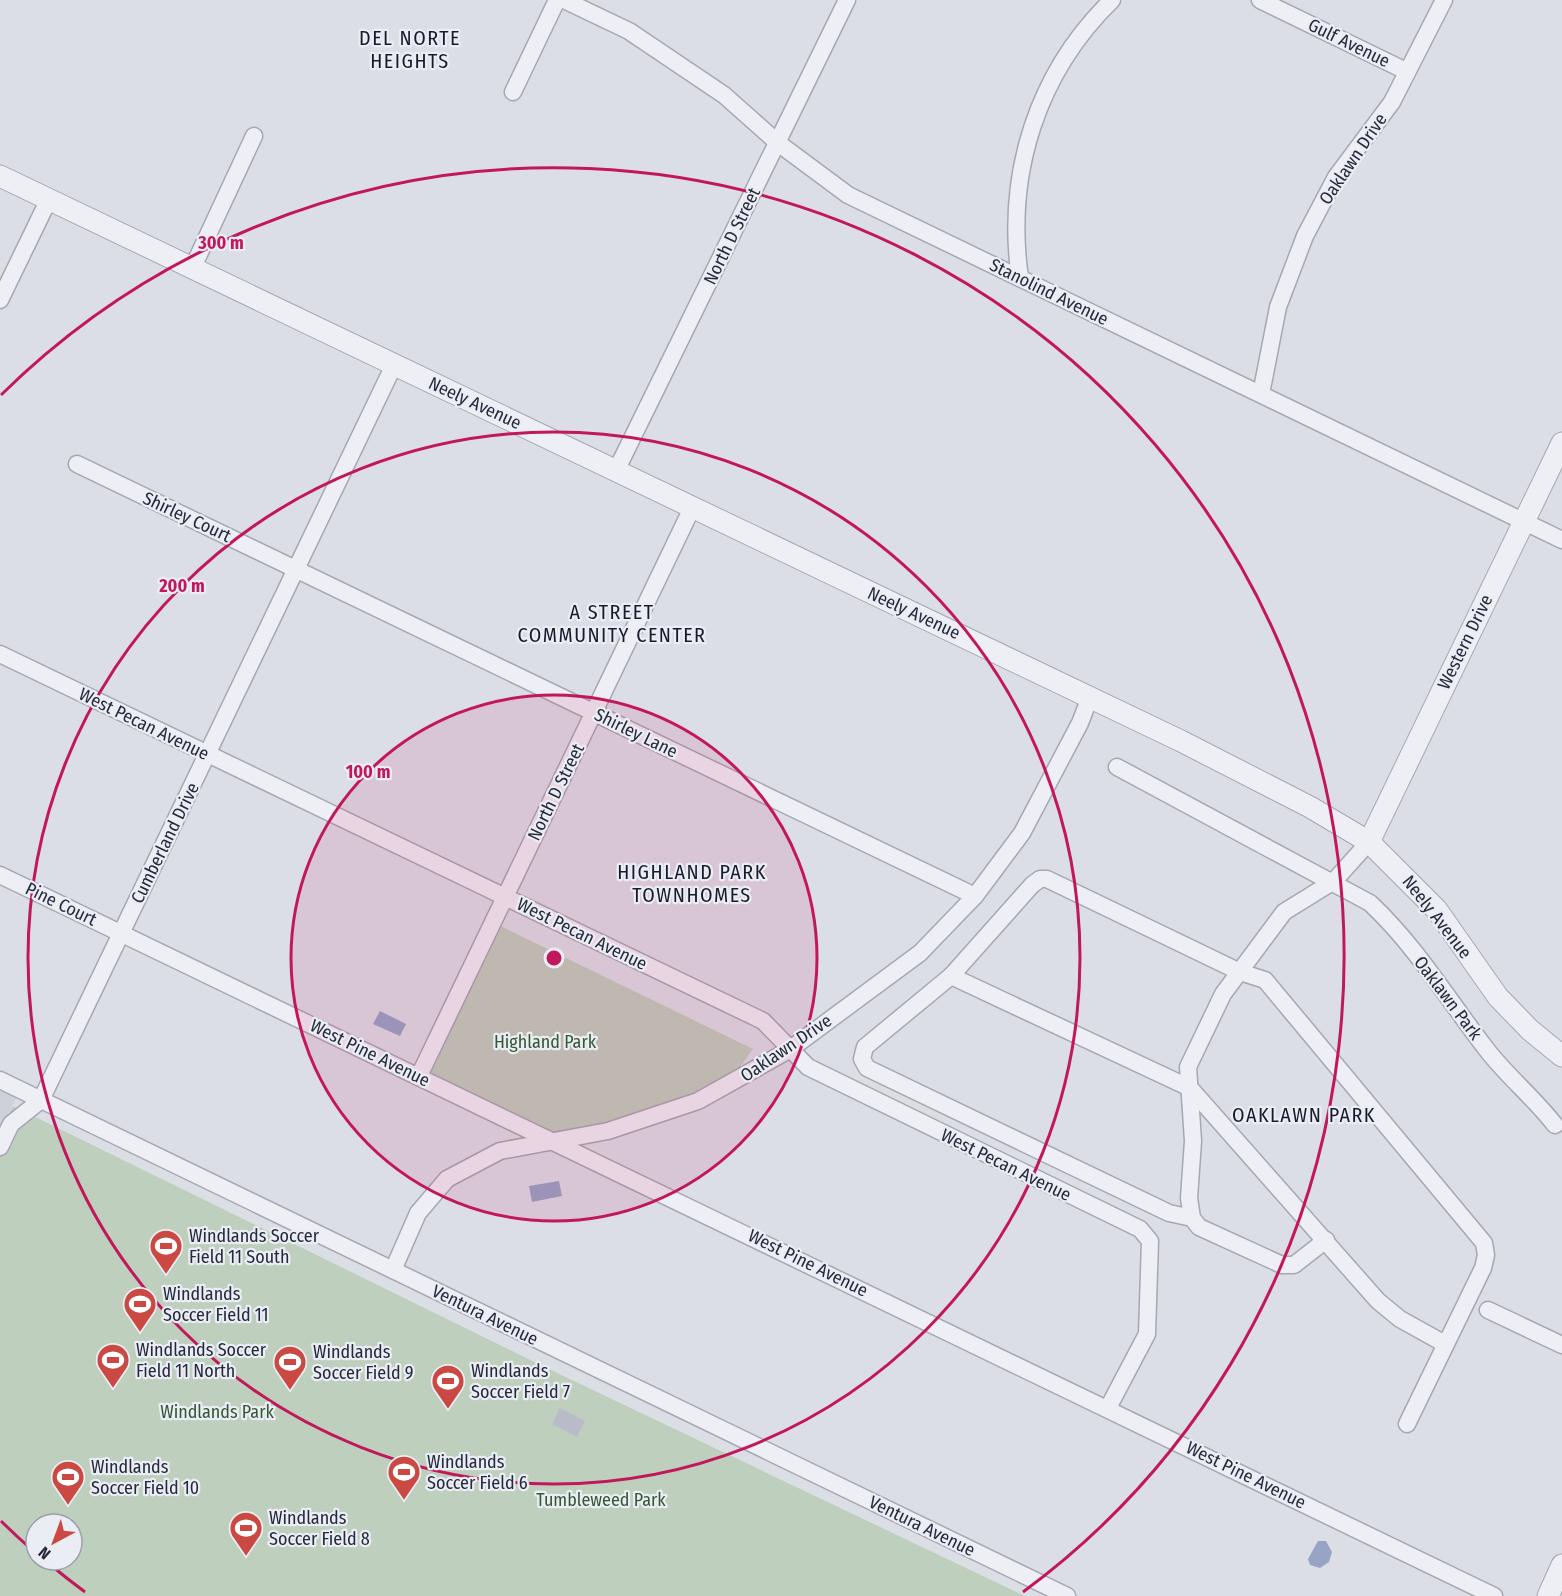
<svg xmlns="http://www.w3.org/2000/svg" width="1562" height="1596" font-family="'Fira Sans Condensed',sans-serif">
	<rect width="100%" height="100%" fill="#dcdee6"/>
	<polygon fill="#ced0da" points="0,1088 17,1096 0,1133"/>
	<g fill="#becfbd" fill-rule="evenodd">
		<polygon points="492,922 753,1049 726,1086 552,1140 419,1075"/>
		<path d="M13,1106L555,1372L1025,1596H0V1133ZM36,1524H72V1560H36Z"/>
	</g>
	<g fill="#97a4c5">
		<polygon points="380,1011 406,1024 400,1036 373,1024"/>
		<polygon points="559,1181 562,1196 532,1202 529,1186"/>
		<polygon points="1318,1541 1326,1541 1332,1552 1329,1562 1320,1568 1310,1565 1308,1559"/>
	</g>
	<polygon fill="#b9bcc8" points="560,1408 585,1421 577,1437 552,1424"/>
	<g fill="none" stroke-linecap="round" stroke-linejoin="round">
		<g stroke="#a5a8b3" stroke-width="19">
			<g id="minor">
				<polyline points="564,0 629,31 724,95 778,143 848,195 1562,540"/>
				<polyline points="1260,0 1406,71"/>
				<polyline points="513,92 557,0"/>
				<polyline points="193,267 254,136"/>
				<path d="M1020,278C1005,174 1037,73 1112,0"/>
				<polyline points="0,300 49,199"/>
				<polyline points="1261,394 1278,307 1305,236 1336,177 1392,102 1444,0"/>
				<polyline points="77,464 975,896"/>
				<polyline points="616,471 847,0"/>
				<polyline points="0,654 763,1021 808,1067 1140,1229 1150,1241 1147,1334 1108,1408"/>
				<path d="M1117,767L1370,903C1416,946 1449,1001 1487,1050C1508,1077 1534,1098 1555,1125"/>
				<polyline points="0,875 1494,1596"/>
				<polyline points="951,976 1190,1088 1378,1301 1400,1319 1445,1344"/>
				<polyline points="419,1076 692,508"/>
				<polyline points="0,1080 1067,1596"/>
				<polyline points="0,1147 11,1124 41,1100 394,365"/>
				<polyline points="1192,1218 1169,1213 867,1068 862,1059 865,1047 951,976 1032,885 1040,879 1047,879 1240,972 1265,980 1484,1243 1486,1255 1483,1268 1407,1424"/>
				<polyline points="1326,1240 1294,1265 1282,1265 1199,1227 1192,1218 1189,1198 1193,1141 1188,1067 1223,994 1284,912 1334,881 1369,842"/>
				<polyline points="393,1270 418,1213 447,1179 500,1151 608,1131 698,1101 789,1050 920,953 975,896 1022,833 1080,723 1090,697"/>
				<polyline points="1488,1310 1562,1345"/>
			</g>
		</g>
		<g stroke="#a5a8b3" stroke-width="23">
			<g id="tertiary">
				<polyline points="0,176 1181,741 1310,807 1369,842 1437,910 1498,997 1530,1030 1562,1056"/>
				<polyline points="1369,842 1562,443"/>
				<polyline points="1548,1596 1562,1565"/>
			</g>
		</g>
		<use href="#minor" stroke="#eeeff4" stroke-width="16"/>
		<use href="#tertiary" stroke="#eeeff4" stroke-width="21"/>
	</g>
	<circle cx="554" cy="958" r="263" fill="#c2185b" fill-opacity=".12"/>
	<g fill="none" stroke="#c2185b" stroke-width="3">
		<circle cx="554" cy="958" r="263"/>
		<circle cx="554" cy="958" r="526"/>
		<path d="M85 1592A789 789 0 0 1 47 1562M31 1549A789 789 0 0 1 1 1521M1 395A789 789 0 1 1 1023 1592"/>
	</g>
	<defs>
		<g id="stadium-pin" transform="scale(1.725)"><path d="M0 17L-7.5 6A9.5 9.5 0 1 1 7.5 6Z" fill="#ca4942" stroke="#ebedf4"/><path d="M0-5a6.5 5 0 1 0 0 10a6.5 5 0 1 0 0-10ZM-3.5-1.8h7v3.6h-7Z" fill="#fff"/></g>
	</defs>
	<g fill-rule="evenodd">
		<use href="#stadium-pin" x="166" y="1246"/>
		<use href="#stadium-pin" x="140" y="1304"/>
		<use href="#stadium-pin" x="113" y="1360"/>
		<use href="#stadium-pin" x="290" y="1362"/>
		<use href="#stadium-pin" x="448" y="1381"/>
		<use href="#stadium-pin" x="404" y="1472"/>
		<use href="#stadium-pin" x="68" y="1477"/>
		<use href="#stadium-pin" x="246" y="1528"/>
	</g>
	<g text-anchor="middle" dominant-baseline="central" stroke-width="4.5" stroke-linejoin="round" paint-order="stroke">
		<g font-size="18" fill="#26293b" stroke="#ebedf4">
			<text transform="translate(1349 43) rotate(26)">Gulf Avenue</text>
			<text transform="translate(1353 159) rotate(-56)">Oaklawn Drive</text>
			<text transform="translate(732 236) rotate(-64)">North D Street</text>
			<text transform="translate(1049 292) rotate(26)">Stanolind Avenue</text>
			<text transform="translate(475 403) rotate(25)">Neely Avenue</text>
			<text transform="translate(187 517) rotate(25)">Shirley Court</text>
			<text transform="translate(914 613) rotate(25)">Neely Avenue</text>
			<text transform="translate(1465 642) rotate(-64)">Western Drive</text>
			<text transform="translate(144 724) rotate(26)">West Pecan Avenue</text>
			<text transform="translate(636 733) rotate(26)">Shirley Lane</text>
			<text transform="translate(556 792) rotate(-64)">North D Street</text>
			<text transform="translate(165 843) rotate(-64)">Cumberland Drive</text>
			<text transform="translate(61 904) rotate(26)">Pine Court</text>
			<text transform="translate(1437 917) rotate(52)">Neely Avenue</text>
			<text transform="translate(582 934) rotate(26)">West Pecan Avenue</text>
			<text transform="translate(1448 998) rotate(53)">Oaklawn Park</text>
			<text transform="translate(786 1048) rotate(-34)">Oaklawn Drive</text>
			<text transform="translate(370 1053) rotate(26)">West Pine Avenue</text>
			<text transform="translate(1006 1165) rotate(26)">West Pecan Avenue</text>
			<text transform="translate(808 1263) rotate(26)">West Pine Avenue</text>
			<text transform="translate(485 1315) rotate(26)">Ventura Avenue</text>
			<text transform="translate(1246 1475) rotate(26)">West Pine Avenue</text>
			<text transform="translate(922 1526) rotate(26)">Ventura Avenue</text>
		</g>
		<g font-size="18" fill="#345734" stroke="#ebedf4">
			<text x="545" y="1042">Highland Park</text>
			<text x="217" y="1412">Windlands Park</text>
			<text x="601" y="1500">Tumbleweed Park</text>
		</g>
		<g font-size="18" fill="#26293b" stroke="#ebedf4" text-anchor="start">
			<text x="189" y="1236">Windlands Soccer<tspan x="189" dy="21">Field 11 South</tspan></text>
			<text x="163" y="1294">Windlands<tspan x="163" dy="21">Soccer Field 11</tspan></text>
			<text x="136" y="1350">Windlands Soccer<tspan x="136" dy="21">Field 11 North</tspan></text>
			<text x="313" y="1352">Windlands<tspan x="313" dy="21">Soccer Field 9</tspan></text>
			<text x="471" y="1371">Windlands<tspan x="471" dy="21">Soccer Field 7</tspan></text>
			<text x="427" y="1462">Windlands<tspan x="427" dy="21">Soccer Field 6</tspan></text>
			<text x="91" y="1467">Windlands<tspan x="91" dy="21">Soccer Field 10</tspan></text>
			<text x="269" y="1518">Windlands<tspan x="269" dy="21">Soccer Field 8</tspan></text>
		</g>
		<g font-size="20" letter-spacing="1.5" fill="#181b2c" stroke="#ebedf4">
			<text x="410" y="38">DEL NORTE<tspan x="410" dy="23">HEIGHTS</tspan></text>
			<text x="612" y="612">A STREET<tspan x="612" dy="23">COMMUNITY CENTER</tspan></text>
			<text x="692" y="872">HIGHLAND PARK<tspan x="692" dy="23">TOWNHOMES</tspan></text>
			<text x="1304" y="1115">OAKLAWN PARK</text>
		</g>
	</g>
	<circle cx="554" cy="958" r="9" fill="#c2185b" stroke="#ebedf4" stroke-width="3"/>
	<g font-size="18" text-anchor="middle" font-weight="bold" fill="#c2185b" stroke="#ebedf4" stroke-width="4.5" stroke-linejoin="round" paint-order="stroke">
		<text x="221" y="249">300 m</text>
		<text x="182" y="592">200 m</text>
		<text x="368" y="778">100 m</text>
	</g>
	<g transform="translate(54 1542) rotate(221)"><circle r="28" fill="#ebedf4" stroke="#9c9faa" stroke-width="1.5"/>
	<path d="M0-4.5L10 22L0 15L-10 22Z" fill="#ca4942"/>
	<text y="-9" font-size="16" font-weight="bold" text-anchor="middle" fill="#26293b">N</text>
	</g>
</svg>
